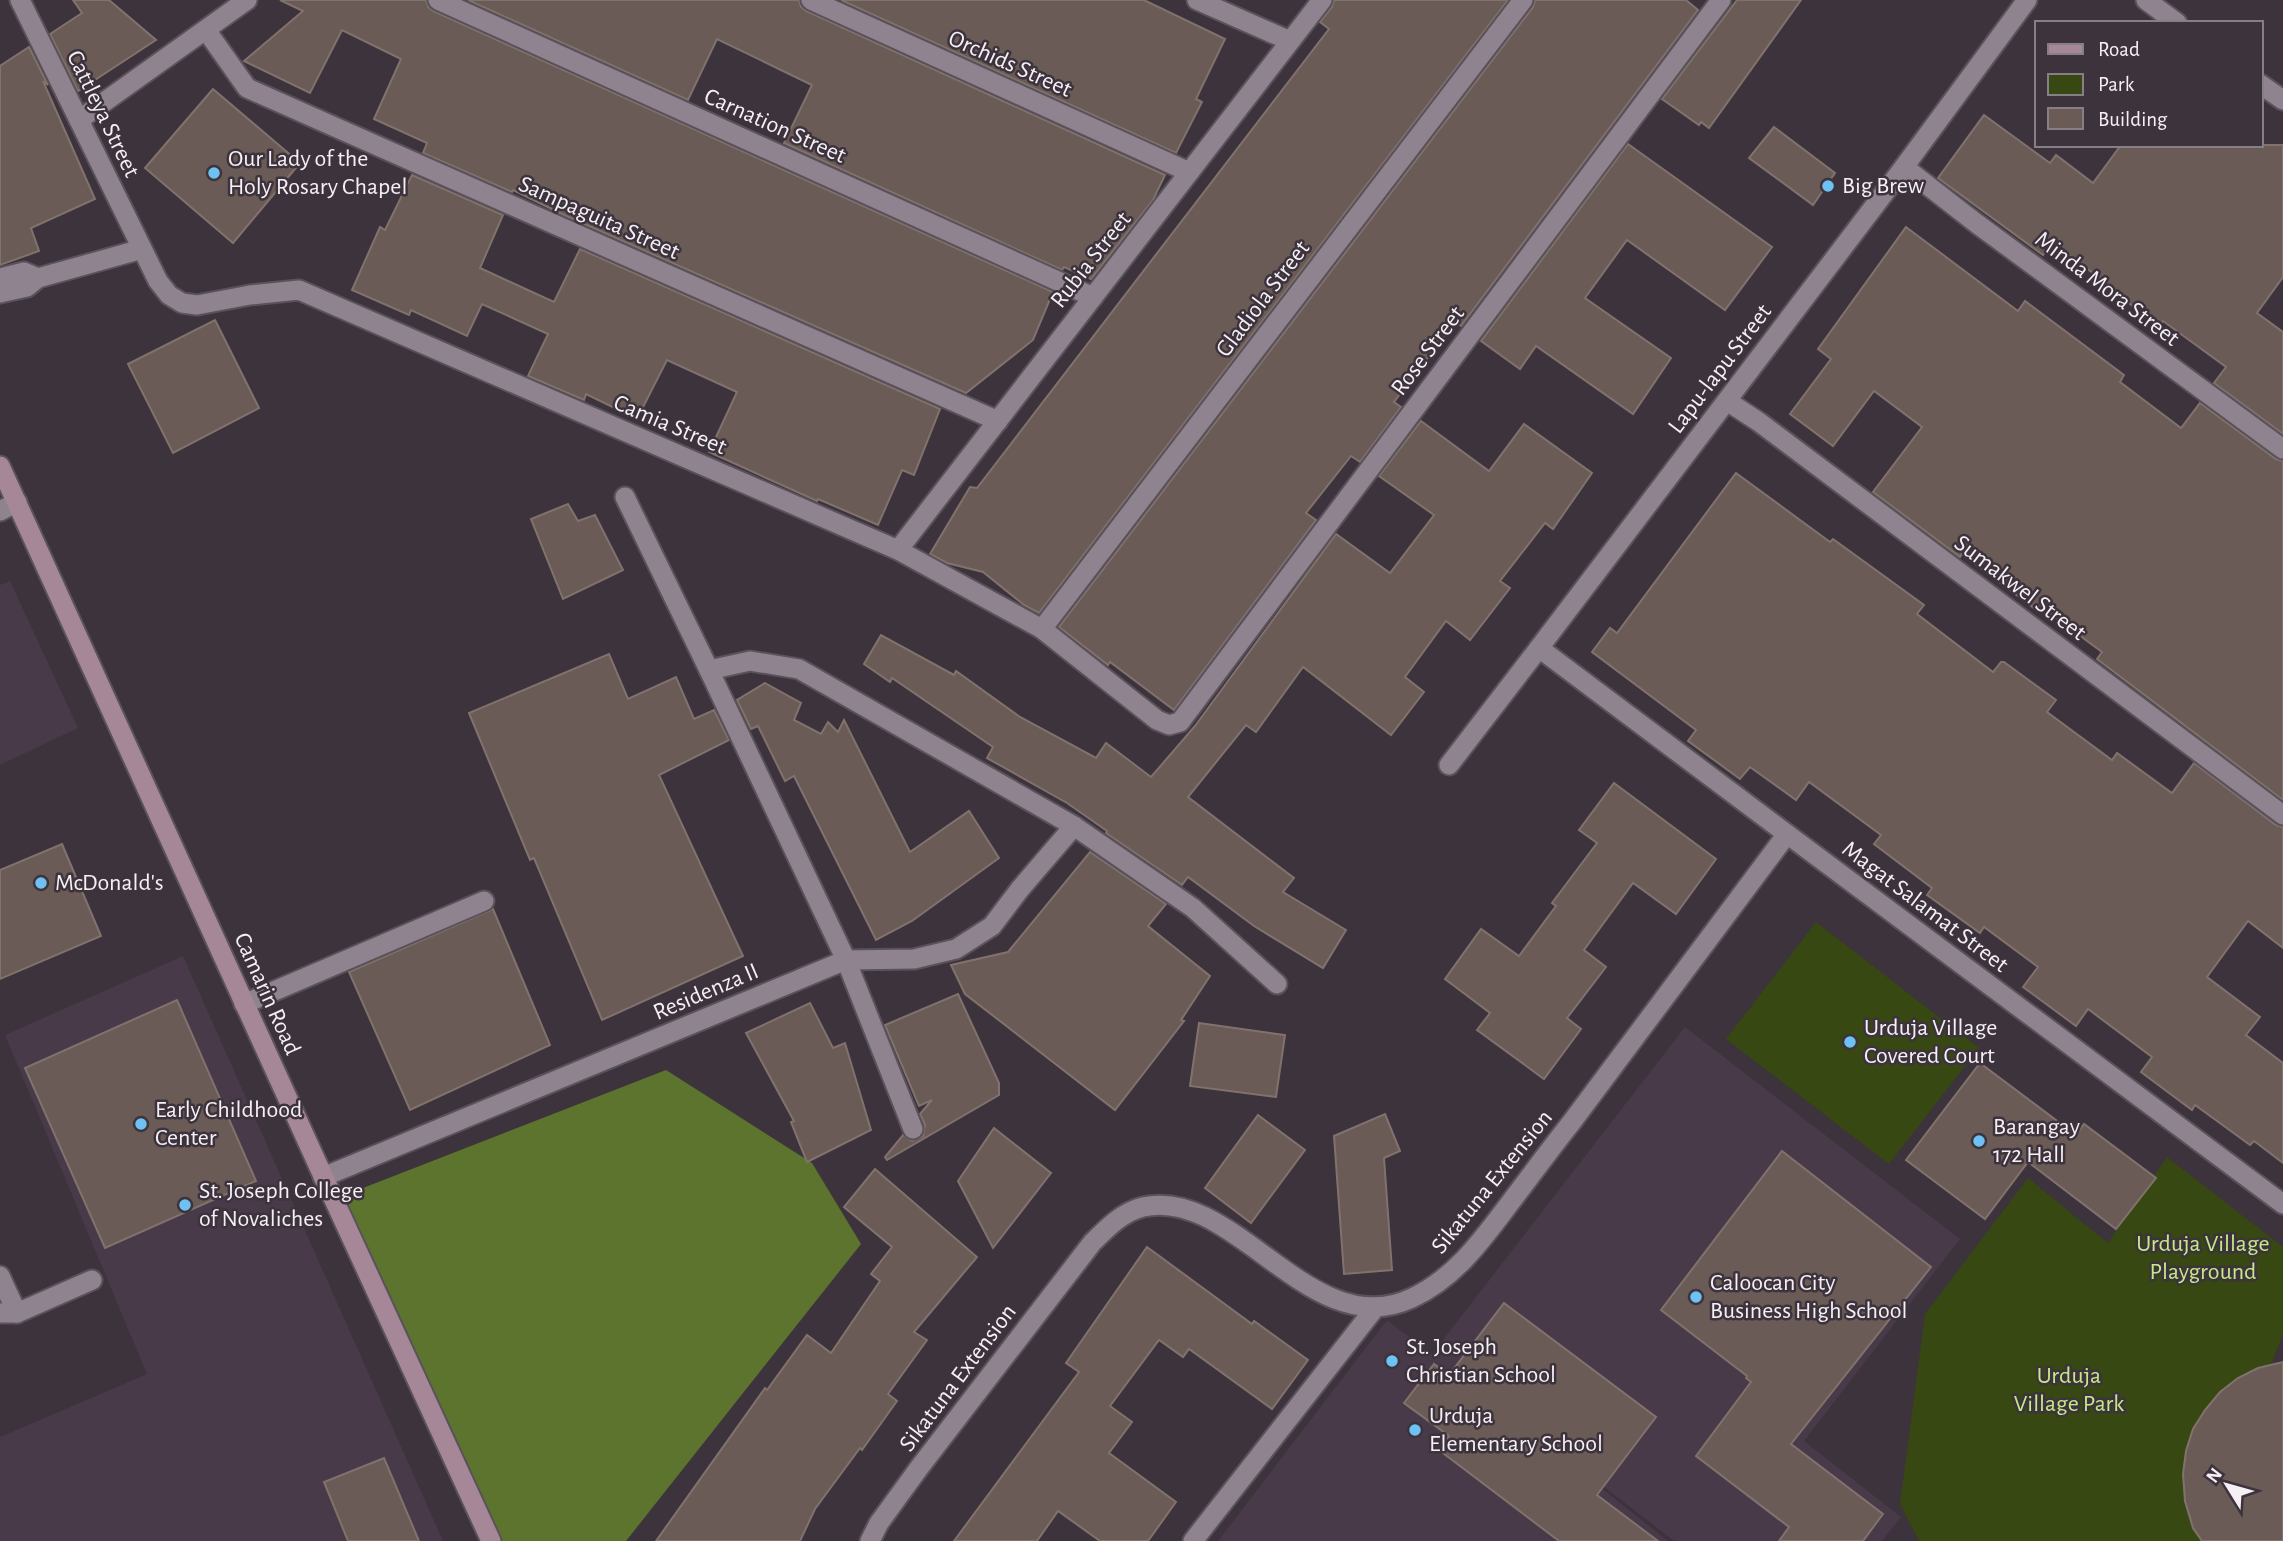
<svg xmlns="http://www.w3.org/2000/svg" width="2283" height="1541" font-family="'Alegreya Sans',sans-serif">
	<rect width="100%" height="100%" fill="#3c333c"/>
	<g fill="#483a48">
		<polygon points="10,581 78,728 0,765 0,585"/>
		<polygon points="183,956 443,1541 0,1541 0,1437 147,1374 5,1035"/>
		<polygon points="1685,1027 1960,1239 1804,1441 1901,1517 1882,1541 1674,1541 1466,1380 1668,1541 1218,1541 1387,1320 1432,1354"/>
	</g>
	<g fill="#374813">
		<polygon points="1816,922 1979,1048 1889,1164 1726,1039"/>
		<polygon points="2167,1157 2283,1247 2283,1334 2202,1541 1919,1541 1900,1504 1925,1314 2028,1178 2108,1243"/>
	</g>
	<polygon fill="#5d742f" points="666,1070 812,1163 861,1244 626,1541 500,1541 343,1199 363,1188"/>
	<g fill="#6a5b56" stroke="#81726d" stroke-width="2">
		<polygon points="73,0 109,0 156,40 78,91 50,34 82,13"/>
		<polygon points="280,0 426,0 428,7 433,11 1053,292 1033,340 966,393 564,215 513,190 512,192 423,153 427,143 374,119 401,59 342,30 310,93 244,61 303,11"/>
		<polygon points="468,0 799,0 801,7 806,11 1165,175 1153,200 1091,279 1064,267 1062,270 784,143 812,85 717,39 688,100"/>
		<polygon points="841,0 1144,0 1225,39 1196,99 1202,102 1176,153"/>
		<polygon points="1334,0 1508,0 1039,613 1024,605 983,572 947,563 930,554 970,487 977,488 1329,29 1320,22 1332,7"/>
		<polygon points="1535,0 1686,0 1698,10 1461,326 1455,322 1394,402 1401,407 1360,462 1351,456 1306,513 1316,520 1174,710 1110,662 1108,665 1059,627 1533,7"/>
		<polygon points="1737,0 1801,0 1709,128 1701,122 1699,125 1662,99"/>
		<polygon points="29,47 48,85 43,81 95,199 31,228 39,251 0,265 0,66"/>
		<polygon points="213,89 300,163 233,243 145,168"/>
		<polygon points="1984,115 2050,163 2056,155 2093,183 2121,145 2283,145 2283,277 2257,313 2283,332 2283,434 2214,383 2226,367 2163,321 2159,326 2109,288 2111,286 2051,243 2043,255 1938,178"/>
		<polygon points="1774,127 1835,173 1813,205 1749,158"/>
		<polygon points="1628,144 1772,247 1725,310 1627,240 1585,298 1671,358 1633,414 1536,346 1520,369 1481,341"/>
		<polygon points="412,175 503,215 480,268 554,302 580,249 940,409 914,475 902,470 878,525 818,499 817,501 709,452 737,392 667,360 637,419 586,394 584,400 528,376 548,334 482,304 467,336 411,310 409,315 352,290 380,227 385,230"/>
		<polygon points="1906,227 2018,311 2025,301 2124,375 2120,382 2181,428 2200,403 2276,459 2283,461 2283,800 2097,659 2102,652 2038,605 2035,609 1962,554 1960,557 1873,492 1922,427 1874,391 1833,446 1790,414 1831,359 1818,349"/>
		<polygon points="215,320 259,408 173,453 128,364"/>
		<polygon points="1421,421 1489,471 1524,424 1592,473 1553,529 1545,523 1500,581 1510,588 1470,640 1446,621 1405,677 1424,692 1391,735 1303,667 1256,732 1246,725 1188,797 1294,878 1283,892 1346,930 1323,968 1254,926 1188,877 1182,885 1106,833 1107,831 1067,803 987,758 993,747 892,678 890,682 864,664 881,635 954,675 956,671 1020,717 1096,758 1106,743 1151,777 1195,726 1336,534 1390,573 1434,515 1379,476"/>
		<polygon points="1736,473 1830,542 1833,539 1924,605 1917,614 1993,672 2001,662 2004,662 2056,700 2047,712 2112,760 2117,753 2172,793 2194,763 2276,825 2283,827 2283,948 2248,921 2207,977 2260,1017 2246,1035 2283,1063 2283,1163 2254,1141 2250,1145 2195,1105 2192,1110 2141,1072 2152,1057 2088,1009 2076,1026 2023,987 2038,967 1984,927 1980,933 1927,895 1932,888 1874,844 1881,835 1809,782 1796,800 1750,767 1740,779 1688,741 1696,730 1592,652 1610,628 1617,633"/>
		<polygon points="568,504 578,521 595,515 623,570 563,599 531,519"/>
		<polygon points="609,654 628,699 676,677 694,719 714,710 729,740 659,775 743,956 602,1020 534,858 530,860 469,713"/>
		<polygon points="765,683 801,703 794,720 821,734 828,722 838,732 844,720 910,852 969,811 999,858 912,921 876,940 794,776 785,781 758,726 751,729 737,700"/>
		<polygon points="1614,783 1716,859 1676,914 1633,883 1584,950 1606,967 1567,1018 1581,1029 1544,1079 1477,1030 1490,1013 1445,979 1481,929 1519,956 1556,906 1552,903 1597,843 1579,830"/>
		<polygon points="62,844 101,936 0,979 0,870"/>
		<polygon points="1090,852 1166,904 1148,926 1210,976 1181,1020 1184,1021 1115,1110 965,994 951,965 1008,952"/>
		<polygon points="493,909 550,1045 410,1110 349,972"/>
		<polygon points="958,994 999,1083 999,1095 887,1160 885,1157 903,1135 912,1141 923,1136 925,1125 920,1114 932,1100 919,1106 885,1025"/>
		<polygon points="177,1000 256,1181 105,1248 25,1068"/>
		<polygon points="810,1003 833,1048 845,1043 871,1130 807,1162 791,1122 794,1121 746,1033"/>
		<polygon points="1199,1023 1285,1035 1276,1097 1190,1086"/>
		<polygon points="1980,1063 2076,1135 2084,1124 2156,1178 2116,1229 2028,1162 1985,1219 1906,1160"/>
		<polygon points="1385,1114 1400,1151 1384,1158 1392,1270 1344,1274 1334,1136"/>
		<polygon points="1258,1115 1305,1150 1251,1223 1205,1188"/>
		<polygon points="994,1128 1051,1173 993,1248 958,1181"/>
		<polygon points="1782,1151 1931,1267 1791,1444 1883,1514 1863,1541 1779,1541 1789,1527 1696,1456 1751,1382 1746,1378 1747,1376 1661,1310"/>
		<polygon points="875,1169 977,1257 914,1332 927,1340 888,1394 897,1401 862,1450 860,1448 815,1509 800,1541 656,1541 765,1388 767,1390 807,1335 831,1353 880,1281 871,1274 892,1247 844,1207"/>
		<polygon points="1147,1247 1252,1324 1254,1321 1308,1360 1272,1409 1189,1349 1183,1357 1159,1340 1110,1406 1132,1422 1109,1453 1176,1502 1148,1541 1100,1541 1058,1511 1037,1541 954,1541 1079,1372 1066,1363"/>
		<polygon points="1504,1303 1656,1417 1597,1495 1658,1541 1559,1541 1439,1450 1449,1436 1404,1403 1434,1364 1449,1375"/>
		<polygon points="2283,1362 2283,1541 2202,1541 2193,1528 2185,1501 2183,1474 2186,1451 2193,1429 2205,1410 2220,1392 2238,1378 2258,1368"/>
		<polygon points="384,1458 419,1541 348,1541 324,1482"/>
	</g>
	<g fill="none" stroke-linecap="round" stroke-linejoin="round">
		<g stroke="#5a525a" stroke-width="23">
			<g id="minor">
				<polyline points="20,0 158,281 169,295 182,303 197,305 250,295 299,290 898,550 1042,629 1157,720 1169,725 1180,722 1721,0"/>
				<polyline points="438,0 1093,297"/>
				<polyline points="811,0 1189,172"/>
				<polyline points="1197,0 1290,41"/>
				<polyline points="2146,0 2177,23"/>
				<polyline points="206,30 247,88 998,421"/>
				<polyline points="2260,84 2283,100"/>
				<polyline points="79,120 247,0"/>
				<polyline points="1904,167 1976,223 2283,449"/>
				<polyline points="0,278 24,272 38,278"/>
				<polyline points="0,293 27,287 38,278 142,249"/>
				<polyline points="1727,401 1759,422 2283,815"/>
				<polyline points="625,497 709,670 846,960 913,1129"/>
				<polyline points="0,511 17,502"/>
				<polyline points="898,550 1322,0"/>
				<polyline points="1042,629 1523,0"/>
				<polyline points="709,670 750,661 799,669 1074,826 1193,908 1277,984"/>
				<polyline points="1449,765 1539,648"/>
				<polyline points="1787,834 2283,1204"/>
				<polyline points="244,1004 484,901"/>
				<polyline points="323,1177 846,960 914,959 956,949 992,926 1020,889 1074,826"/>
				<polyline points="0,1276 17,1313"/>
				<polyline points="0,1313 17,1313 92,1280"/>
				<polyline points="1193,1541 1375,1308"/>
			</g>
		</g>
		<g stroke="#5a525a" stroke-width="23">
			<path id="tertiary" d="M870,1541L879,1523L919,1468L1092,1243C1106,1229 1122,1212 1143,1207C1235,1186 1311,1346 1412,1298C1457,1277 1484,1237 1513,1199C1532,1174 1551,1148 1571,1123C1643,1027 1715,930 1787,834L1539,648L1904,167L2027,0"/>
		</g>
		<g stroke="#5a525a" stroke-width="23">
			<polyline id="secondary" points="0,466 318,1165 491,1541"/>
		</g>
		<use href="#minor" stroke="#8e838f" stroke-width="19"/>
		<use href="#tertiary" stroke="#8e838f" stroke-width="19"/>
		<use href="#secondary" stroke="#a58797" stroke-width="19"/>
	</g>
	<g fill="#6ec2f3" stroke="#3c333c" stroke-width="2.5">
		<circle cx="214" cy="173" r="7"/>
		<circle cx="1828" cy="186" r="7"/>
		<circle cx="41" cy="883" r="7"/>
		<circle cx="1850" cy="1042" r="7"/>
		<circle cx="141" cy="1124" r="7"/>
		<circle cx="1979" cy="1141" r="7"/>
		<circle cx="185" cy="1205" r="7"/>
		<circle cx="1696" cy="1297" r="7"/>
		<circle cx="1392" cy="1361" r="7"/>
		<circle cx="1415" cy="1430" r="7"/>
	</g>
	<g text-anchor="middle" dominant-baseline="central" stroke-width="5" stroke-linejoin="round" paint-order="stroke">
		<g font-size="24" fill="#f6f0f6" stroke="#3c333c">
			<text transform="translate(1010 64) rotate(24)">Orchids Street</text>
			<text transform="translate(103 114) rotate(64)">Cattleya Street</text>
			<text transform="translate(775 126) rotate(24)">Carnation Street</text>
			<text transform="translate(599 218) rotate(24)">Sampaguita Street</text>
			<text transform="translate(1091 260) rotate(-52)">Rubia Street</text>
			<text transform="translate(2107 289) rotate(37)">Minda Mora Street</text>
			<text transform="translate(1263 299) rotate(-53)">Gladiola Street</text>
			<text transform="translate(1428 351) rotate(-53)">Rose Street</text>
			<text transform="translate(1720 369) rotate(-53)">Lapu-lapu Street</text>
			<text transform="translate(670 425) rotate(23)">Camia Street</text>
			<text transform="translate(2020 588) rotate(37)">Sumakwel Street</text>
			<text transform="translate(1925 907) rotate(37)">Magat Salamat Street</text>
			<text transform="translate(706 992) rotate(-23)">Residenza II</text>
			<text transform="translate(267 994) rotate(66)">Camarin Road</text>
			<text transform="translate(1492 1182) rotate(-51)">Sikatuna Extension</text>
			<text transform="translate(958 1378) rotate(-53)">Sikatuna Extension</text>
		</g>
		<g font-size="24" fill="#f6f0f6" stroke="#3c333c" text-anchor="start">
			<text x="228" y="159">Our Lady of the<tspan x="228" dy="28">Holy Rosary Chapel</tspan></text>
			<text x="1842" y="186">Big Brew</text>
			<text x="55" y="883">McDonald's</text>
			<text x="1864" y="1028">Urduja Village<tspan x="1864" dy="28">Covered Court</tspan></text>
			<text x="155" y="1110">Early Childhood<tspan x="155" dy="28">Center</tspan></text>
			<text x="1993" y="1127">Barangay<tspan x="1993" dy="28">172 Hall</tspan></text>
			<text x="199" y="1191">St. Joseph College<tspan x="199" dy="28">of Novaliches</tspan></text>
			<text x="1710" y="1283">Caloocan City<tspan x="1710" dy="28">Business High School</tspan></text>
			<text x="1406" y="1347">St. Joseph<tspan x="1406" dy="28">Christian School</tspan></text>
			<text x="1429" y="1416">Urduja<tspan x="1429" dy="28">Elementary School</tspan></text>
		</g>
		<g font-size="24" fill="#c6e988" stroke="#3c333c">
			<text x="2203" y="1244">Urduja Village<tspan x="2203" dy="28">Playground</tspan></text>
			<text x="2069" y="1376">Urduja<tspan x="2069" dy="28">Village Park</tspan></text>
		</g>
	</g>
	<rect x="2035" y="21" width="228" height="126" fill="#3c333c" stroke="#867f86" stroke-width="2"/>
	<rect x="2048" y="44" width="35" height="10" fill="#a58797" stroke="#867f86" stroke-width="2"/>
	<text x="2098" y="56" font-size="21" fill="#f6f0f6">Road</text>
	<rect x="2048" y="74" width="35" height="21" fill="#374813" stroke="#867f86" stroke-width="2"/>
	<text x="2098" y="91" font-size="21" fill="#f6f0f6">Park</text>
	<rect x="2048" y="108" width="35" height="21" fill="#6a5b56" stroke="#867f86" stroke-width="2"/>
	<text x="2098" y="126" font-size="21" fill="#f6f0f6">Building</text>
	<g transform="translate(2227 1485) rotate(307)" stroke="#3c333c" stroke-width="5" paint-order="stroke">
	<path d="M0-5L12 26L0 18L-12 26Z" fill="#f6f0f6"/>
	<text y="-10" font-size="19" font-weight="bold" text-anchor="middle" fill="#f6f0f6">N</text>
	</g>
</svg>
